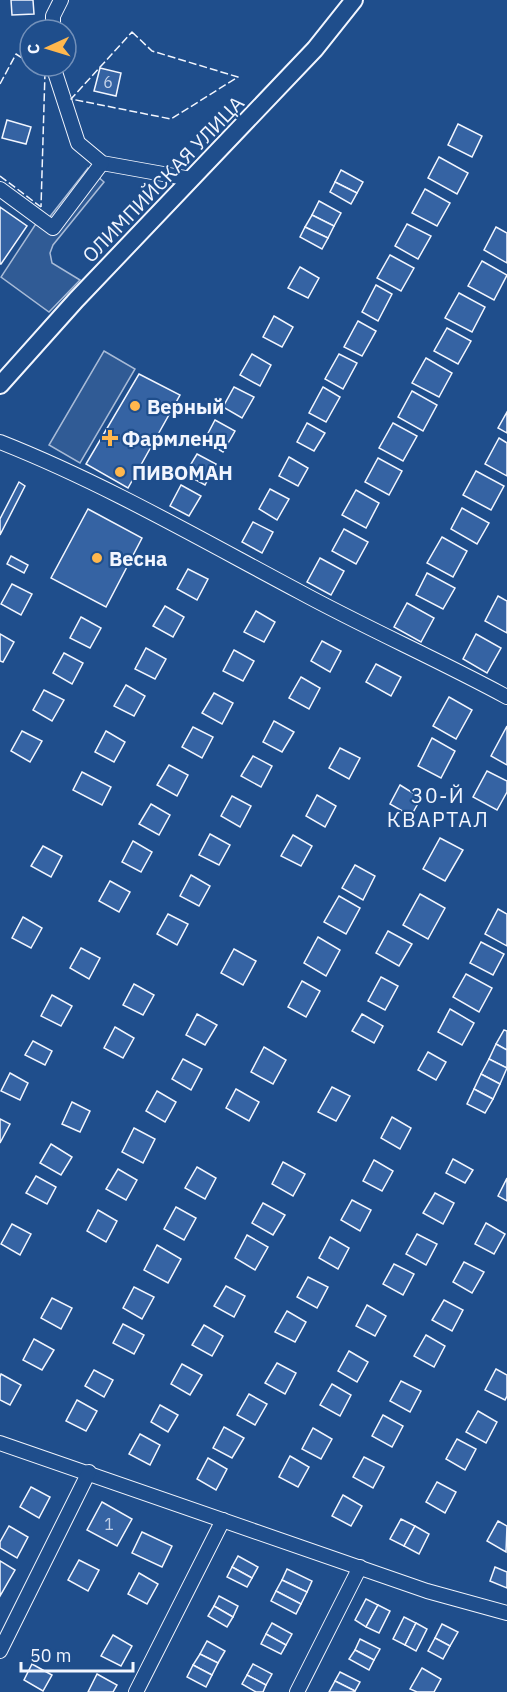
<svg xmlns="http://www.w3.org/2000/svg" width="507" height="1692" font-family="'IBM Plex Sans',sans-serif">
	<rect width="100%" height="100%" fill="#1f4e8c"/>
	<g fill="#305b95" stroke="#a8bbd7" stroke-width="1.5">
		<polygon points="88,168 104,182 53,245 50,253 52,263 80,280 49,312 1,277 43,213 48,219"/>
		<polygon points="104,351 135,369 80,463 49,445"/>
	</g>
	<g fill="#3563a3" stroke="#f2f6ff" stroke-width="1.5">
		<polygon points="11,0 33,0 34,14 12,15"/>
		<polygon points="100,68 121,73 116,96 94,91"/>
		<polygon points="7,120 31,127 26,144 2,138"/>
		<polygon points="458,124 482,136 472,157 448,145"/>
		<polygon points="439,157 468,173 457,194 428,178"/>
		<polygon points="341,170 363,182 357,193 335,182"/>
		<polygon points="335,182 357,193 351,204 330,192"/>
		<polygon points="425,189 450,203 437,226 412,213"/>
		<polygon points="319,201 341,213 334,226 312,215"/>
		<polygon points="0,207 27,226 1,264 0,264"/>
		<polygon points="312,215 334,226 328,238 305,227"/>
		<polygon points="407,224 431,236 418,259 395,246"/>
		<polygon points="305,227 328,238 322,249 300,237"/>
		<polygon points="496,227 507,233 507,263 484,250"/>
		<polygon points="390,255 414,268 401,291 377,278"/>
		<polygon points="482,261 507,275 494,300 468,286"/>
		<polygon points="300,267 319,278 308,298 288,288"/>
		<polygon points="376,285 392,294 378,321 362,312"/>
		<polygon points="459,293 485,307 472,332 445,318"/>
		<polygon points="274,316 293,327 282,347 263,337"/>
		<polygon points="358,321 376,331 362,356 344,347"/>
		<polygon points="447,328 471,341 458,364 434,351"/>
		<polygon points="252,354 271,365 260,386 240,375"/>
		<polygon points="339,354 357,363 343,389 325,379"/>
		<polygon points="426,358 452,373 439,397 412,383"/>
		<polygon points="139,374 180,395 128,488 86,464"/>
		<polygon points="234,387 254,397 242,418 223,407"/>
		<polygon points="323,387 340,397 326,422 309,413"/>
		<polygon points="412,391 437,405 423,431 398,417"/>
		<polygon points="507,412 507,433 498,428"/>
		<polygon points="215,420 235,431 223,452 204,441"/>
		<polygon points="307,423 325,433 314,451 297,442"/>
		<polygon points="393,423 417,436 403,461 379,448"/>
		<polygon points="499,438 507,443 507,476 485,464"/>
		<polygon points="197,454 216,464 205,485 185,474"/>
		<polygon points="289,457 308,468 298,486 279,476"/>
		<polygon points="378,458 402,471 389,495 365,482"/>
		<polygon points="476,471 504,486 491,510 463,495"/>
		<polygon points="19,482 25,486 0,535 0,519"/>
		<polygon points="181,485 201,496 189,516 170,506"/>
		<polygon points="270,489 289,499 277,520 259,509"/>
		<polygon points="356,490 379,503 366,528 342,515"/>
		<polygon points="462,508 489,523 477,544 451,529"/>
		<polygon points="88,509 142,538 106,607 51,578"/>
		<polygon points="253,522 273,532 262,553 242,542"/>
		<polygon points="344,529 368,542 356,564 332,551"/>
		<polygon points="442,537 467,551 453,577 427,563"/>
		<polygon points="11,556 28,565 24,573 7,564"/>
		<polygon points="320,558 344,571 331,595 307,582"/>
		<polygon points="188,569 208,579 197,600 177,589"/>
		<polygon points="427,573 455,588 443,609 416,595"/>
		<polygon points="12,584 32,594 21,615 1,604"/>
		<polygon points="498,596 507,601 507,633 485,621"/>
		<polygon points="407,603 434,618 421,642 394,627"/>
		<polygon points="165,606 184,617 173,637 153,626"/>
		<polygon points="256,611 275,622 264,642 244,632"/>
		<polygon points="81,617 101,628 90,648 70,638"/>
		<polygon points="0,634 14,642 3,662 0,661"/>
		<polygon points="476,634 501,648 487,673 463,659"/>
		<polygon points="322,641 341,651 330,672 311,661"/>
		<polygon points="146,648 166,659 155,679 135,669"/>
		<polygon points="234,650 254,661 243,681 223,671"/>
		<polygon points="64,653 83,663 72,684 53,673"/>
		<polygon points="376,664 401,677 391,696 366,682"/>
		<polygon points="301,677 320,688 309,709 289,698"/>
		<polygon points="126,685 145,696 134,716 114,706"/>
		<polygon points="44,690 64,700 52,721 33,710"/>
		<polygon points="214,693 233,703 222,724 202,713"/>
		<polygon points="449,697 472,710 456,739 433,726"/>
		<polygon points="274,721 294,732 282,752 263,742"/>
		<polygon points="507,726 507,765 491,756"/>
		<polygon points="193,727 213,737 202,758 182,747"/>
		<polygon points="22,731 42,741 30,762 11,751"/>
		<polygon points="106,731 125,742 114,762 95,752"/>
		<polygon points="432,738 455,751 441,778 418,766"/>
		<polygon points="340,748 360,758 349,779 329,768"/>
		<polygon points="253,756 272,766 261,787 241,776"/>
		<polygon points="169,765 188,775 177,796 157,785"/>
		<polygon points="487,771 507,781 507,792 497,810 473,797"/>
		<polygon points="82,772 111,787 102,805 73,790"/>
		<polygon points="400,785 421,798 411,816 390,804"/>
		<polygon points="317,795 336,806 325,827 306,816"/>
		<polygon points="232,796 251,806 240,827 221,816"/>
		<polygon points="151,804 170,815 159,835 139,824"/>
		<polygon points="210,834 230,845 219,865 199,855"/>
		<polygon points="293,835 312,846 301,866 281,856"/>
		<polygon points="440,838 463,850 445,881 423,869"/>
		<polygon points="133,841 152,852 141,872 122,862"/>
		<polygon points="43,846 62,856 51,877 31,866"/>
		<polygon points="355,865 375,876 363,900 342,888"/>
		<polygon points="191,875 210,886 199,906 180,896"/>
		<polygon points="110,881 130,892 119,912 99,901"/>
		<polygon points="420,894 445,908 428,939 403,925"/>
		<polygon points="339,896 360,908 346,934 324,922"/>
		<polygon points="498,909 507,914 507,946 485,934"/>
		<polygon points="168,914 188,924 177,945 157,934"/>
		<polygon points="23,917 42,928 31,948 12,938"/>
		<polygon points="388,931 412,944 399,966 376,953"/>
		<polygon points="318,937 340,950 326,976 304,963"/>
		<polygon points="481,942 504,954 493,975 470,963"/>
		<polygon points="81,948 100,958 89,979 70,968"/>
		<polygon points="234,949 256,961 243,985 221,973"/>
		<polygon points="466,974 492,988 479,1012 453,997"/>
		<polygon points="381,977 398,986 385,1010 368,1001"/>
		<polygon points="302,981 320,991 306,1017 288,1007"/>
		<polygon points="134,984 154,995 143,1015 123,1005"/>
		<polygon points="52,995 72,1006 61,1026 41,1016"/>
		<polygon points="450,1009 474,1023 462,1045 438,1032"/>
		<polygon points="197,1014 217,1025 205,1045 186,1035"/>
		<polygon points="362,1014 383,1026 374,1043 352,1031"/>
		<polygon points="115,1027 134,1038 123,1058 104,1048"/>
		<polygon points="504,1030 507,1031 507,1050 496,1044"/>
		<polygon points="33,1041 52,1051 45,1065 25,1055"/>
		<polygon points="496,1044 507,1050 507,1068 489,1059"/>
		<polygon points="264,1047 286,1060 273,1084 251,1072"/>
		<polygon points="428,1052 446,1062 436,1080 418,1070"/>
		<polygon points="183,1059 202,1069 191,1090 172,1079"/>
		<polygon points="489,1059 507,1068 500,1084 481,1074"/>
		<polygon points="10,1073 28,1083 20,1100 1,1091"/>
		<polygon points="481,1074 500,1084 493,1099 474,1089"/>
		<polygon points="332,1087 350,1096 336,1121 318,1112"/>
		<polygon points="236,1089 259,1102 249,1121 226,1108"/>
		<polygon points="474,1089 493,1099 485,1113 467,1104"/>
		<polygon points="157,1091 176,1102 165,1122 146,1111"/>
		<polygon points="72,1102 90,1111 80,1132 62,1124"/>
		<polygon points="392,1117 411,1128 400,1149 381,1138"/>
		<polygon points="0,1119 10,1124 0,1143"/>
		<polygon points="134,1128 155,1139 143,1163 122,1152"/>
		<polygon points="51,1144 72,1157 61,1175 40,1163"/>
		<polygon points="453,1159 473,1170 465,1183 446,1173"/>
		<polygon points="374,1160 393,1171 382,1191 363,1181"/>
		<polygon points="283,1162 305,1174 293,1196 272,1184"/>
		<polygon points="197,1167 216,1178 205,1199 185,1188"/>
		<polygon points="118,1169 137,1180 126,1200 106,1189"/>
		<polygon points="36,1176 56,1187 47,1204 26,1193"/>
		<polygon points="507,1178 507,1201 498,1196"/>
		<polygon points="435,1193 454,1203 443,1224 423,1213"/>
		<polygon points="352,1200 371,1210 360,1231 341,1220"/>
		<polygon points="263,1203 285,1215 273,1235 252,1223"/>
		<polygon points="176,1207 196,1218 184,1240 164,1229"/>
		<polygon points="98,1210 117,1221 106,1242 87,1231"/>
		<polygon points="486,1223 505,1234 494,1254 475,1244"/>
		<polygon points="12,1224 31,1234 20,1255 1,1244"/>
		<polygon points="417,1234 437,1244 426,1265 406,1254"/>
		<polygon points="247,1235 268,1247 255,1270 235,1258"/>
		<polygon points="330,1237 349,1248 338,1269 319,1258"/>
		<polygon points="157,1245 181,1259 168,1283 144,1270"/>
		<polygon points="464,1262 484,1272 472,1293 453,1282"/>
		<polygon points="394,1264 414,1274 403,1295 383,1284"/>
		<polygon points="308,1277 328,1287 317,1308 297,1297"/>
		<polygon points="226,1286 245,1296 234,1317 214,1306"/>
		<polygon points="134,1287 154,1297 142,1319 123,1308"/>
		<polygon points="52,1298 72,1308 61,1329 41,1318"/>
		<polygon points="444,1300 463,1310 452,1331 432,1320"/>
		<polygon points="367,1305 386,1316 375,1336 356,1326"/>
		<polygon points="287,1311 306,1322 295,1342 275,1332"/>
		<polygon points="123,1324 144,1335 134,1354 113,1343"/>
		<polygon points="204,1325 223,1336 212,1356 192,1345"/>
		<polygon points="426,1335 445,1346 434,1367 414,1356"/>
		<polygon points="34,1339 54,1350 42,1370 23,1360"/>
		<polygon points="349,1351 368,1362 357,1382 338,1371"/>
		<polygon points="277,1363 296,1373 285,1394 265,1383"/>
		<polygon points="182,1364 202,1375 190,1395 171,1384"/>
		<polygon points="496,1369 507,1375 507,1396 505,1400 485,1390"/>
		<polygon points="94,1370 113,1380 104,1397 85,1386"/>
		<polygon points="1,1374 21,1385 10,1405 0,1400 0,1377"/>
		<polygon points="401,1381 421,1391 410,1412 390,1401"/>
		<polygon points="332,1384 351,1395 340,1416 320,1405"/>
		<polygon points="249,1394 267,1404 255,1425 237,1415"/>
		<polygon points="77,1400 97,1411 86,1431 66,1421"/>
		<polygon points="160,1405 178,1415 168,1432 151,1422"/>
		<polygon points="478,1411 497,1422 486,1443 466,1432"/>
		<polygon points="383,1415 403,1426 392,1447 372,1436"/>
		<polygon points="224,1427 244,1438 232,1458 213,1448"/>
		<polygon points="313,1428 332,1439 321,1459 302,1449"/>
		<polygon points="140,1434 160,1445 150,1465 129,1454"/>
		<polygon points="457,1439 476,1449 465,1470 446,1459"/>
		<polygon points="290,1456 309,1467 298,1487 279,1477"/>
		<polygon points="364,1457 384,1467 373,1488 353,1477"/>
		<polygon points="208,1458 227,1469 216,1490 197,1479"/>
		<polygon points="437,1482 456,1492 445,1513 426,1502"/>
		<polygon points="31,1487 50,1497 39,1518 20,1507"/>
		<polygon points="343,1495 362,1506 351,1526 332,1516"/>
		<polygon points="102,1502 132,1519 117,1546 87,1530"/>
		<polygon points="401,1519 415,1526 404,1546 390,1539"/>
		<polygon points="498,1521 507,1526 506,1552 487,1541"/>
		<polygon points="9,1526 28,1537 17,1558 0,1548 0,1542"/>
		<polygon points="415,1526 429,1534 419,1554 404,1546"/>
		<polygon points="142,1532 172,1546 162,1567 132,1553"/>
		<polygon points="238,1556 258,1567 252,1578 232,1567"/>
		<polygon points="79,1560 99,1570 88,1591 68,1580"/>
		<polygon points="0,1561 15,1570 0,1596"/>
		<polygon points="232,1567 252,1578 247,1587 227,1577"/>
		<polygon points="495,1567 507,1572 507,1588 490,1581"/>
		<polygon points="287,1569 312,1581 307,1592 282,1580"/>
		<polygon points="139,1573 158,1584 147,1604 128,1594"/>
		<polygon points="282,1580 307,1592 301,1604 276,1591"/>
		<polygon points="276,1591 301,1604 296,1614 271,1601"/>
		<polygon points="219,1596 238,1606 233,1617 214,1606"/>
		<polygon points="366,1599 378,1605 366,1627 355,1620"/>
		<polygon points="378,1605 390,1611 379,1633 366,1627"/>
		<polygon points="214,1606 233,1617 227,1627 208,1616"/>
		<polygon points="404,1617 416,1623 405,1645 393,1639"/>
		<polygon points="272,1623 292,1634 286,1645 266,1634"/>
		<polygon points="416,1623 427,1629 416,1651 405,1645"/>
		<polygon points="442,1624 458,1632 450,1646 435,1638"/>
		<polygon points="266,1634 286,1645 281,1654 261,1644"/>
		<polygon points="113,1635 132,1646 121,1666 101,1656"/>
		<polygon points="435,1638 450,1646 443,1659 428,1651"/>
		<polygon points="360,1639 380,1649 374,1660 355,1650"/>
		<polygon points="207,1641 225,1651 218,1663 200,1654"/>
		<polygon points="355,1650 374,1660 369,1670 349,1659"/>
		<polygon points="200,1654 218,1663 212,1675 193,1665"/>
		<polygon points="32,1664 52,1675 43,1691 24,1680"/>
		<polygon points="253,1664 272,1674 266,1685 247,1675"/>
		<polygon points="193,1665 212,1675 206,1687 187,1677"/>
		<polygon points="422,1668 441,1679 434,1692 417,1692 410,1689"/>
		<polygon points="340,1672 360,1682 355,1691 335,1681"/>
		<polygon points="97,1674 117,1685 113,1692 88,1692"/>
		<polygon points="247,1675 266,1685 263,1692 256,1692 242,1684"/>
		<polygon points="335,1681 355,1691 354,1692 329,1692"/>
	</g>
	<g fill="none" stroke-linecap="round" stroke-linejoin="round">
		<g stroke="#f2f6ff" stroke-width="16">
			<g id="minor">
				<polyline points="53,30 53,16 61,0"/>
				<polyline points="53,66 78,143 102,163 191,179"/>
				<polyline points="0,189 53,228 102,163"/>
				<path d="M0,442C104,483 202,540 300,592C368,629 439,660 507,697"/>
				<polyline points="0,1443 427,1591 507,1613"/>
				<polyline points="0,1651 89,1472"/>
				<polyline points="136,1692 223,1520"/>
				<polyline points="297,1692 360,1567"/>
			</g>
		</g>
		<g stroke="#f2f6ff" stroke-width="20">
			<polyline id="tertiary" points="0,385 76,300 315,49 354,0"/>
		</g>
		<use href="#minor" stroke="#1f4e8c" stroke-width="14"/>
		<use href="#tertiary" stroke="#1f4e8c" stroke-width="16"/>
		<g stroke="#f2f6ff" stroke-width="1.5" stroke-dasharray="8 3" stroke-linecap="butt">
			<polygon points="132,32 152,51 238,77 171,119 71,99"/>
			<polyline points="35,66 45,72 41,207"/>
			<polyline points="0,84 16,54 30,63"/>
			<polyline points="0,176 41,207"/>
		</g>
	</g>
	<g fill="#ffb74d" stroke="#1f4e8c" stroke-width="2">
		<circle cx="135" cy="406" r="6"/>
		<path d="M107 429h6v6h6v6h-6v6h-6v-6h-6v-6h6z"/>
		<circle cx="120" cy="472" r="6"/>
		<circle cx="97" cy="558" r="6"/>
	</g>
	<g text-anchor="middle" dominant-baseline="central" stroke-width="4.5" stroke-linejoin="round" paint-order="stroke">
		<g font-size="16" fill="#c3d1e8">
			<text x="108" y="82">6</text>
			<text x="109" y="1524">1</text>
		</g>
		<g font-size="20" fill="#f2f6ff" stroke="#1f4e8c">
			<text transform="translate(163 179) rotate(-46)">ОЛИМПИЙСКАЯ УЛИЦА</text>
		</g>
		<g font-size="20" font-weight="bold" fill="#f2f6ff" stroke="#1f4e8c" text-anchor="start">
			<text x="147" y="406">Верный</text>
			<text x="122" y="438">Фармленд</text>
			<text x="132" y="472">ПИВОМАН</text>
			<text x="109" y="558">Весна</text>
		</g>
		<g font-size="21" letter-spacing="1.5" fill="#f2f6ff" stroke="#1f4e8c">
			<text x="438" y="795">30-Й<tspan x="438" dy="24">КВАРТАЛ</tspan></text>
		</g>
	</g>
	<g transform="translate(48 48) rotate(266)"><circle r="28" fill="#1f4e8c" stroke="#7391ba" stroke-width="1.5"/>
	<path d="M0-4.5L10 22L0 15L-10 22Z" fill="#ffb74d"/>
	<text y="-9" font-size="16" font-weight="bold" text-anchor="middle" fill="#f2f6ff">С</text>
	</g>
	<path d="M21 1662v9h112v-9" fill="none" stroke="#f2f6ff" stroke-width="3"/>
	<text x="30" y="1662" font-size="18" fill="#f2f6ff" stroke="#1f4e8c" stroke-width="4.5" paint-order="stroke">50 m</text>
</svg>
